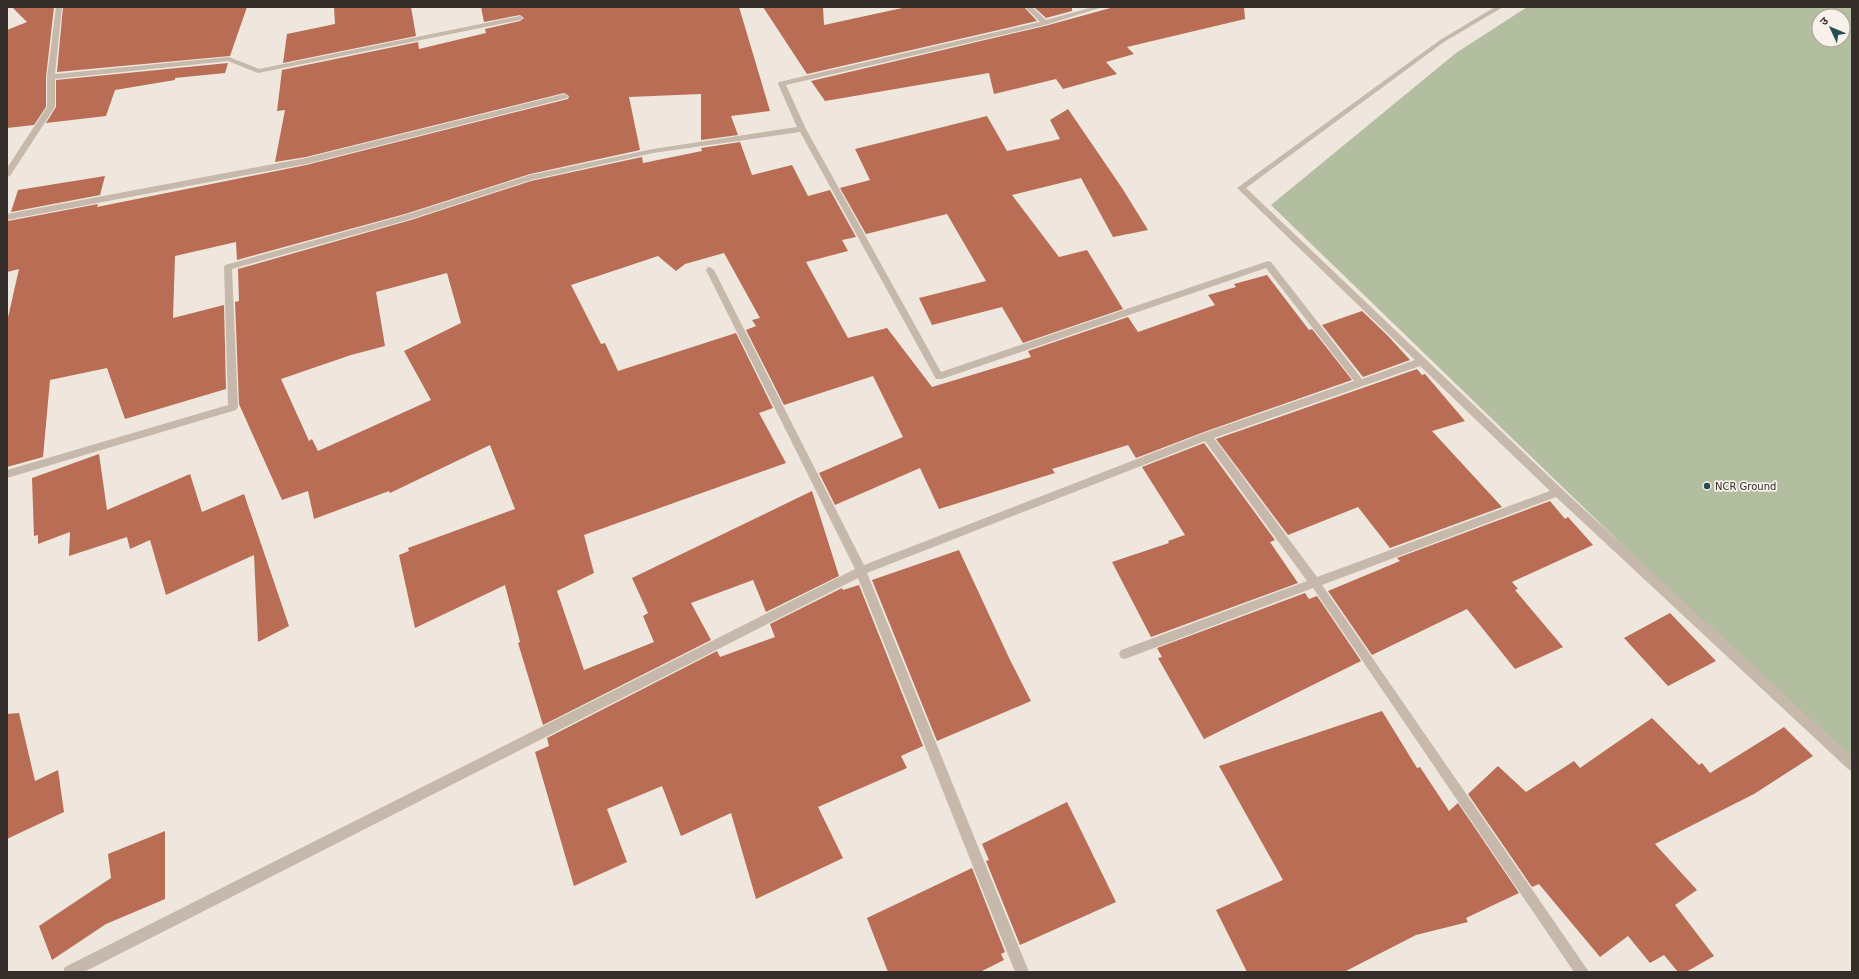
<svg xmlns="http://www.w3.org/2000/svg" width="1859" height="979" font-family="'DejaVu Sans','Noto Sans Devanagari',sans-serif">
	<rect width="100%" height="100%" fill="#efe7de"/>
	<path fill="#b3bda0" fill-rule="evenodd" d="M1527,7H1852V767L1271,205L1456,53ZM1819,16H1843V40H1819Z"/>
	<g fill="#b86d54" fill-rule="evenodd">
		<polygon points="12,7 54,7 46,77 46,107 34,125 7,128 7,30 27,22"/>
		<polygon points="63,7 247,7 230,56 57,72"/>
		<polygon points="334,7 411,7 416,36 283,63 287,34 335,24"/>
		<polygon points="481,7 739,7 770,111 731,116 738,135 701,140 701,94 629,97 640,150 530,174 405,214 237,260 236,242 175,256 173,318 224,305 226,389 125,419 107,368 50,380 43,457 7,467 7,322 19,269 7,272 7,226 8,221 98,204 97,207 306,165 568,99 569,96 564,93 306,157 275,162 285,110 277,111 282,70 418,42 419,49 486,33 485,29 520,21 524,18 520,15 484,22"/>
		<polygon points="763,7 823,7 824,25 907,7 1024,7 1037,21 807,74"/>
		<polygon points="1034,7 1072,7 1072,11 1046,18"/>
		<polygon points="1114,7 1244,7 1245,19 1127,47 1134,54 1106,62 1117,74 1063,89 1056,79 994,94 989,73 825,101 811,81 1045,26"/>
		<polygon points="228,63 225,73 175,78 175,80 115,90 106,116 46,123 56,107 56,80"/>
		<polygon points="1068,109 1122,188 1148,230 1113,237 1081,178 1012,195 1059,257 1087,250 1123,309 1023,343 1002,307 932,325 919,298 986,281 947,214 866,234 840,188 870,180 855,149 987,116 1007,151 1060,139 1050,120"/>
		<path d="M740,142L752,175L792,165L808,196L830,190L856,237L842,240L848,251L806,262L848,338L887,328L932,387L1031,357L1028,351L1128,317L1138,332L1215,305L1208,295L1236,287L1234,284L1267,275L1309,330L1312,329L1352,380L1204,432L1136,458L1128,445L1052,469L1055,473L939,509L920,468L835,505L819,473L903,437L873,376L784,405L746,330L756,326L752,320L760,318L724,253L685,264L676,271L658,256L571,285L601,344L605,343L618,371L736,333L773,408L759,413L786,463L584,535L594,573L557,591L584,670L654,642L643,616L648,613L632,578L812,491L839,576L766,612L753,580L691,603L711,640L543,725L518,643L520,642L505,585L415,628L399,555L409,551L408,548L515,509L490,445L390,493L389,491L314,519L308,491L282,500L239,404L235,302L239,301L238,269L411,220L531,181L642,157L643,163L702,151L701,148ZM447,273L461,323L404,351L431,400L318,451L312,439L309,441L281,379L351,355L385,346L376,292Z"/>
		<polygon points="105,176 100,195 11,212 18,190"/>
		<polygon points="1362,311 1388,336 1410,360 1363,377 1322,325"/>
		<polygon points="1417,369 1422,375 1425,374 1465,421 1432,431 1502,507 1390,548 1358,507 1288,535 1216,439"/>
		<polygon points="1204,443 1275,540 1270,542 1298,583 1151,637 1112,562 1169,543 1168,541 1185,535 1142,467"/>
		<polygon points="99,454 107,510 190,474 202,512 244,494 289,626 258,642 254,555 166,595 150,540 130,549 127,537 69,556 70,532 38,544 38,535 34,536 32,478"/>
		<polygon points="1550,501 1565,519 1568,517 1593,545 1512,582 1518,589 1515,590 1563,647 1515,669 1467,609 1372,655 1328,591 1400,561 1397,558"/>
		<polygon points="959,550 1010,660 1031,701 937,741 872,580"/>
		<polygon points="859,585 923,746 901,756 907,768 818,807 843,858 756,899 731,813 681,836 662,786 607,809 627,862 574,886 535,752 549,746 547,738 717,651 720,657 775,637 770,624 842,588 843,590"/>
		<polygon points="1305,593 1309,599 1317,596 1361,661 1204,739 1158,658 1162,657 1157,648"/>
		<polygon points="1670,613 1716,661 1668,686 1624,638"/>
		<polygon points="1382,711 1417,768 1420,767 1449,811 1458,803 1519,893 1466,918 1468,922 1416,935 1344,972 1247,972 1216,910 1283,880 1219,766"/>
		<polygon points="19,713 35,781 58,770 64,812 7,839 7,714"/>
		<polygon points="1652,718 1699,765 1702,763 1710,773 1784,727 1813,756 1754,794 1655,844 1697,890 1675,905 1714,956 1686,972 1678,972 1664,955 1650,963 1628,936 1600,957 1539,884 1532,887 1468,794 1498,766 1526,792 1574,761 1580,768"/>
		<polygon points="1067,802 1116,902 1020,945 986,861 989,860 982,844"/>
		<polygon points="165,831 165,899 106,924 52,960 39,926 111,878 108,854"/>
		<polygon points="972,868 1005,952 1001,954 1004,960 980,972 888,972 867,918"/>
	</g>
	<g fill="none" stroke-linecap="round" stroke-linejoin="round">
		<g fill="#c6b8ab" fill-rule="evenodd">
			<polygon points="56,7 62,7 55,74 229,57 259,69 520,16 523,18 520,20 258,73 228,61 55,79 55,107 10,176 7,177 7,168 47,107 47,77"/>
			<path d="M1025,7H1032L1046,20L1093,7H1103L1045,25L786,85L806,129L941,372L1268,261L1271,262L1362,379L1415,360L1237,188L1440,40L1495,7H1503L1444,42L1246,188L1562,489L1852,757V771L1848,769L1556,497L1322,585L1589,972H1574L1313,588L1125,659L1121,658L1119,654L1121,650L1307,581L1205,441L867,573L1029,972H1015L858,578L84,972H63L65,967L855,569L706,270L707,268L710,267L714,270L864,565L1204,433L1354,381L1266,268L942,379H936L800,132L653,153L531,180L411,219L232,269L238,407L236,410L7,478V470L228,405L224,267L225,265L405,215L530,175L653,149L797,127L778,84L779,82L1040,22ZM1420,366L1550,491L1317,577L1214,438Z"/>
			<polygon points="564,94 568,96 567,98 306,164 7,220 7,214 306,158"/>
		</g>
	</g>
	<circle fill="#244e52" stroke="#f8f1ea" stroke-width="1.5" cx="1707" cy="486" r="4"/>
	<g text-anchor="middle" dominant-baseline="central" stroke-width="3.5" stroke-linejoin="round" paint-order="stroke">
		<g font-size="10" fill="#352d29" stroke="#f8f1ea" text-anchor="start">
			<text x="1715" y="486">NCR Ground</text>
		</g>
	</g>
	<rect width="1859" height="979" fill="none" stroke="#352d29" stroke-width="16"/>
	<g transform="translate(1831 28) rotate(314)"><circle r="19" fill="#f8f1ea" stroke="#aaa39d"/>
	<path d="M0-3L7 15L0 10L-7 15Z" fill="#244e52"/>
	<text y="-6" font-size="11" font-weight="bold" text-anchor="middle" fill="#352d29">उ</text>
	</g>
</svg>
